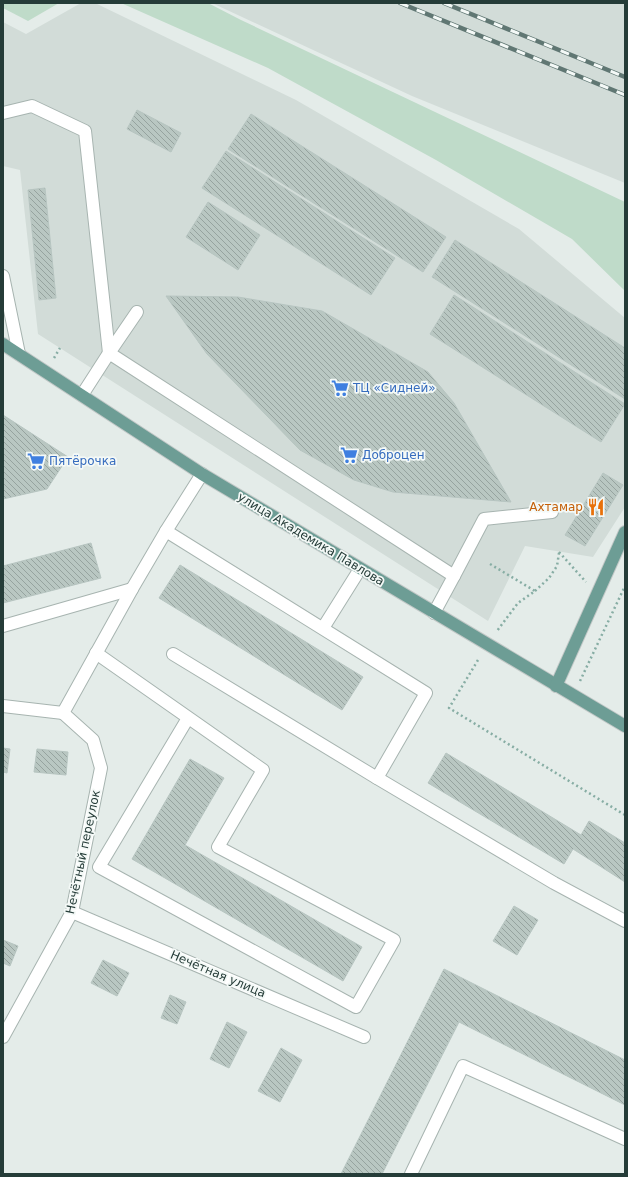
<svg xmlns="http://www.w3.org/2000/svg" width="628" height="1177" font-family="'DejaVu Sans',sans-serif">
	<defs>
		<pattern id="building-back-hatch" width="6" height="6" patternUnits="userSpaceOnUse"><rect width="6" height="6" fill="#b9c7c2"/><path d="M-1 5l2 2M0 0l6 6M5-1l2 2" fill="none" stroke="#96a39f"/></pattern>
	</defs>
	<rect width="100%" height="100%" fill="#e4ece9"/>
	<g fill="#d2dcd8">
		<polygon points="81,3 95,3 296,100 519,229 625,318 625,507 593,557 525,546 488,621 38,334 20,170 3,166 3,22 26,34"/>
		<polygon points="212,3 625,3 625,183 412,96"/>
	</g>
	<g fill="#bfdbc9">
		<polygon points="3,3 59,3 28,21 3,8"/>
		<polygon points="121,3 208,3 241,20 625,202 625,291 572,239 436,160 268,68"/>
	</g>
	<g fill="url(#building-back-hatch)" stroke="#b7c5c1">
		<polygon points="137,110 181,133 171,152 127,129"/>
		<polygon points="251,114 446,237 423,272 228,149"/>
		<polygon points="226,151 395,258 371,295 202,188"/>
		<polygon points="45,188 56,298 39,300 28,190"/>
		<polygon points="208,202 260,235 238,270 186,237"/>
		<polygon points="455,240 625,348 625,399 432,277"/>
		<polygon points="454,295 625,404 601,442 430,334"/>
		<polygon points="166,296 238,297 322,311 428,372 454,403 511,502 393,492 354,480 300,450 207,354"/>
		<polygon points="3,415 68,457 47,489 3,499"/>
		<polygon points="603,473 623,485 585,546 565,535"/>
		<polygon points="91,543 101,578 3,603 3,566"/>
		<polygon points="180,565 363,677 342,710 159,598"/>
		<polygon points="3,748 10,749 7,773 3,772"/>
		<polygon points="37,749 68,752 66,775 34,772"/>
		<polygon points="446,753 581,835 589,821 625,843 625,882 573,849 564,864 428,783"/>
		<polygon points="190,759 224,778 185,845 362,947 343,981 132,859"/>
		<polygon points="514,906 538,920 517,955 493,941"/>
		<polygon points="3,940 18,946 10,966 3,963"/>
		<polygon points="103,960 129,973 117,996 91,983"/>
		<polygon points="444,969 625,1060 625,1105 459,1022 382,1174 341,1174"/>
		<polygon points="170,995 186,1002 177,1024 161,1018"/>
		<polygon points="227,1022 247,1032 229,1068 210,1059"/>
		<polygon points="281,1048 302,1060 280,1102 258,1091"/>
	</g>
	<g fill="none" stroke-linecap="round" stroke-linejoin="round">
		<g stroke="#a7b4b0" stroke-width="14">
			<g id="minor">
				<polyline points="3,113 32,106 85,131 109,353"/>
				<polyline points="3,276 19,354"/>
				<polyline points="109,353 137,312"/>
				<polyline points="82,395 109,353 454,576 434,613"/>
				<polyline points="166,531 202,474"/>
				<polyline points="454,576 484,519 552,512"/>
				<polyline points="3,626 132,589"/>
				<polyline points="323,628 360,569"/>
				<polyline points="96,653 263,770 218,847 394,940 356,1007 99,867 188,718"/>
				<polyline points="3,706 63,713"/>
				<polyline points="63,713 132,589 166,531 426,693 377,778 173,654"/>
				<polyline points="377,778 554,883 625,921"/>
				<polyline points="72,912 364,1037"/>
				<polyline points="3,1037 72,912 101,768 93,740 63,713"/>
				<polyline points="411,1174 463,1066 625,1139"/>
			</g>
		</g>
		<g stroke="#c2c8c7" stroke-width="14">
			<g id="major">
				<polyline points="3,344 202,474 625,726"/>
				<polyline points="556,686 625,532"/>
			</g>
		</g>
		<g stroke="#87ada4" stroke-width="2.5" stroke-dasharray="2 3" stroke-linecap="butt">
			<polyline points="54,358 60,348"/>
			<polyline points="559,552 586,582"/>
			<polyline points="490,564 535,591 518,603 497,631"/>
			<polyline points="535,591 549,578 557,566 559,553"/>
			<polyline points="478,660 449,708 625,815"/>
			<polyline points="580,681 625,586"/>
		</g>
		<use href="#minor" stroke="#fff" stroke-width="12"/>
		<use href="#major" stroke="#6d9d95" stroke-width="12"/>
		<g stroke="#607773" stroke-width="4.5">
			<g id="rail">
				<polyline points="400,3 625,95"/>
				<polyline points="444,3 625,77"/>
			</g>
		</g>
		<use href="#rail" stroke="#f4f9f7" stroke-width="3" stroke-dasharray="9" stroke-linecap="butt"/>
	</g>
	<defs>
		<g id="supermarket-bare" transform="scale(1.38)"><path d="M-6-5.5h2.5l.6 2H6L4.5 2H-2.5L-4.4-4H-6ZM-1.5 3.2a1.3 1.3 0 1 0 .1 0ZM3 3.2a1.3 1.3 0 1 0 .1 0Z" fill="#3f7fe0" stroke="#f4f9f7" stroke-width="2.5" paint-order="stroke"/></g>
		<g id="restaurant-bare" transform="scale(1.38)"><path d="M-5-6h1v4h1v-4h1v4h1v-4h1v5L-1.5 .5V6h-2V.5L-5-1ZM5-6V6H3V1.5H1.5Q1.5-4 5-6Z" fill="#e8710a" stroke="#f4f9f7" stroke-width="2.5" paint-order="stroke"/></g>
	</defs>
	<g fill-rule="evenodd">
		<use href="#supermarket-bare" x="340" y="388"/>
		<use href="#supermarket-bare" x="349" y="455"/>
		<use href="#supermarket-bare" x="36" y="461"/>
		<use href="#restaurant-bare" x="596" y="507"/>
	</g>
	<g text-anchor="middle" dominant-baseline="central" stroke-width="3.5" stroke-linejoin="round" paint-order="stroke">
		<g font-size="12" fill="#366cbe" stroke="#f4f9f7" text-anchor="start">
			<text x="353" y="388">ТЦ «Сидней»</text>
			<text x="362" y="455">Доброцен</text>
			<text x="49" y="461">Пятёрочка</text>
		</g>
		<g font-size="12" fill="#c56008" stroke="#f4f9f7" text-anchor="end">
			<text x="583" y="507">Ахтамар</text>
		</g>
		<g font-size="12" fill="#253c38" stroke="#f4f9f7">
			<text transform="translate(311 539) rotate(31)">улица Академика Павлова</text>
			<text transform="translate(83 852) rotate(-78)">Нечётный переулок</text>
			<text transform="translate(218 974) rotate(23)">Нечётная улица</text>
		</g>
	</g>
	<rect width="628" height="1177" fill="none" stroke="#253c38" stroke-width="8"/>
</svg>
